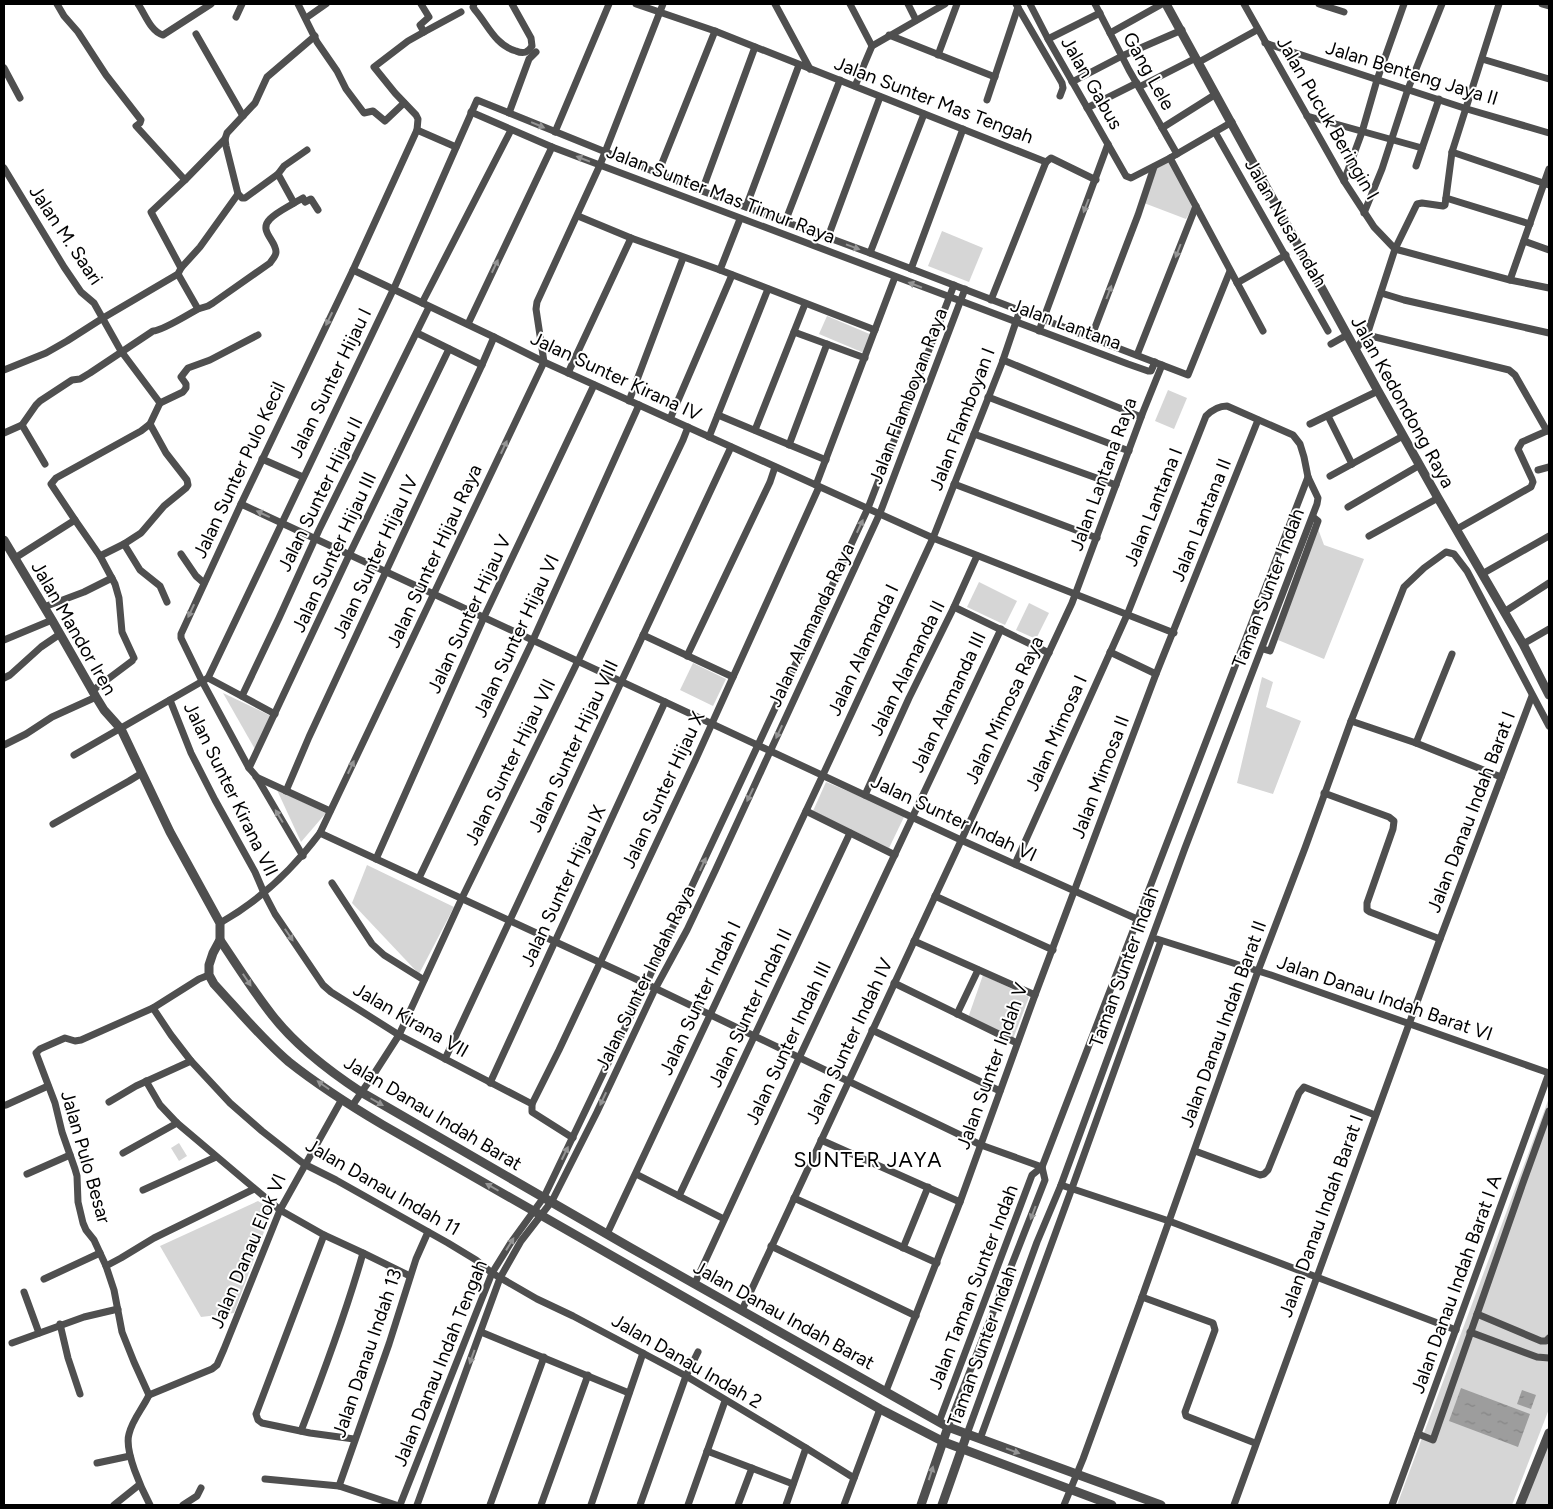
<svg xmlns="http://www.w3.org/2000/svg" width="1553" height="1509" font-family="Figtree,sans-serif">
	<defs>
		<pattern id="water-ripples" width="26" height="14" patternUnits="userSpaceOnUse" patternTransform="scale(1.25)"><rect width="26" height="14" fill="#9d9d9d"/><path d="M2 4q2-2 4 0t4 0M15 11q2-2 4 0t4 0" fill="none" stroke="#858585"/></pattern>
	</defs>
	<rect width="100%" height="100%" fill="#fff"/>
	<g fill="#d6d6d6">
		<polygon points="1169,161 1193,207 1186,219 1144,203 1156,169"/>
		<polygon points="942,231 983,248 969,282 928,266"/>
		<polygon points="827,316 872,335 864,353 819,334"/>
		<polygon points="1168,390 1187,398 1174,429 1155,421"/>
		<polygon points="1317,526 1324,545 1364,559 1324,659 1278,640"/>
		<polygon points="979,582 1017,601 1005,625 967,607"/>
		<polygon points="1029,603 1049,613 1036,639 1016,630"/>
		<polygon points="693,663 726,679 713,706 680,690"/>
		<polygon points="1262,677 1273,682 1266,707 1301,721 1273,794 1237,783"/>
		<polygon points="223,693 271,716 256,751"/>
		<polygon points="826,782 905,815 889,848 813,811"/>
		<polygon points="277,790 326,813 301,842"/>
		<polygon points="367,865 454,907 419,974 352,903"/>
		<polygon points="983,975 1029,997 1013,1039 968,1018"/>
		<polygon points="1549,1098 1549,1409 1512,1505 1397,1505"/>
		<polygon points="179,1143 187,1156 179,1161 171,1148"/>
		<polygon points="258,1201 272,1210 234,1313 201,1317 160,1246"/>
		<polygon points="1549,1435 1549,1505 1521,1505"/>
	</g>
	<g fill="url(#water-ripples)">
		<polygon points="1461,1388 1530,1414 1518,1447 1449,1421"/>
		<polygon points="1522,1390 1536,1395 1531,1409 1517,1404"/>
	</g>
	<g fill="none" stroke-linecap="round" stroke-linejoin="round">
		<g stroke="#4f4f4f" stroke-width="7">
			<polyline points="57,4 64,16 78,32 106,75 141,120 140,123 136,126 185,180"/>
			<path d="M138,4C145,14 151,32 163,35L211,4"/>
			<polyline points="298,4 317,42 337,71 346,89 364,113 373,111 385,121 404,103"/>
			<path d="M474,4L473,7L475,10C488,25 495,45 516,51C523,54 528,53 532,46L531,38L512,4"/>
			<polyline points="636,4 715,31 1046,162"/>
			<polyline points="775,4 810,69"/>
			<polyline points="850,4 872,46"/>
			<polyline points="908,4 916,20"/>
			<polyline points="1016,4 1062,83 1063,88 1060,96"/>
			<polyline points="1030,4 1048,39 1126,176 1131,178 1170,158 1232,122"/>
			<polyline points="1095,4 1129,70 1177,154"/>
			<polyline points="1244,4 1344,181 1374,227 1395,249 1510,280 1549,288"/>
			<polyline points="1319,4 1344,12"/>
			<polyline points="1542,4 1549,6"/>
			<polyline points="236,17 242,4"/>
			<polyline points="306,18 326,4"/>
			<polyline points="424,32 461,12"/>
			<polyline points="1110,33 1162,4"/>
			<polyline points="196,34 243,116"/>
			<polyline points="889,35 995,77"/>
			<polyline points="1048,39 1100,13"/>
			<polyline points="1265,43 1467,109 1549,133"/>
			<polyline points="938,55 957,4"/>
			<polyline points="1482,59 1549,79"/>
			<polyline points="1199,62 1257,30"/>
			<polyline points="4,68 20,98"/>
			<polyline points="1072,82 1122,56 1182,30"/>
			<polyline points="855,86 872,46 945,4"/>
			<polyline points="1139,87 1196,58"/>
			<polyline points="987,100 1018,7"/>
			<polyline points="1087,108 1137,83"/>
			<polyline points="471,112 552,147 1128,364 1148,371 1151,371 1155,362"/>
			<polyline points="509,113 529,59 536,52"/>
			<polyline points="1307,116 1422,148"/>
			<polyline points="1162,128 1216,94"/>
			<polyline points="417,130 418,119 416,115 395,93 374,67 408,41 424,32 420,25 429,17 421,4"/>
			<polyline points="555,132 609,4"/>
			<polyline points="1215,132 1328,331"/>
			<polyline points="1452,152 1549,185"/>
			<polyline points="1170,158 1263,331"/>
			<polyline points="1046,162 1051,158 1096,180"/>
			<polyline points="1416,166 1439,99"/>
			<polyline points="4,168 64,267 81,292 94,303 121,351 160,403 150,424 141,431 56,478 51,484 75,520 15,558"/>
			<polyline points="658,173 715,31"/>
			<polyline points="1344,181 1362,132 1377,80 1404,4"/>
			<polyline points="702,191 755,47"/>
			<polyline points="238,194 242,198 245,198 278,174 284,166 307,150"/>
			<polyline points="1446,198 1530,224"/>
			<polyline points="294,203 303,198 305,202 311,199 318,210"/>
			<polyline points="746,207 799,65"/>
			<polyline points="1364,213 1382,169 1408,89 1442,4"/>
			<polyline points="578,216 631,238 720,270 875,330"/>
			<polyline points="785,222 840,80"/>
			<polyline points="828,237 880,97"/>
			<polyline points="1524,241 1549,250"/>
			<polyline points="870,253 924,114"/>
			<polyline points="181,268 151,212 185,180 225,139"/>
			<polyline points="911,269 963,129"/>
			<polyline points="353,270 494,337 544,362 933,538 1174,633"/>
			<polyline points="720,270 740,219"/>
			<path d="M178,274L198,309L208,306L213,303L270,263C272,260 276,256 276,252C276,240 258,231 270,219C277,212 286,208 294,203L278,174"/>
			<polyline points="1510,280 1549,169"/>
			<polyline points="1237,283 1286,255"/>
			<polyline points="1381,293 1404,300 1549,333"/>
			<polyline points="991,300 1046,162"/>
			<polyline points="422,303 511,130"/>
			<polyline points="468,324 552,147"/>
			<polyline points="1039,331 1108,144"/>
			<polyline points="794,332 865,358"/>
			<polyline points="417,333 482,365"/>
			<polyline points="1367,335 1509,370 1515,375 1547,431"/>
			<polyline points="1091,338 1138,215 1154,167"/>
			<polyline points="1331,344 1347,335"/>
			<polyline points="1355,350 1367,335 1395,249 1417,204 1422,203 1443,206 1445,205 1452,152 1499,4"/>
			<polyline points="1137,355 1196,206"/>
			<polyline points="1003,360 1141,417"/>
			<polyline points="4,370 46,353 67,341 103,318 178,274 181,268 200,247 238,194 226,146 225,139 227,133 255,103 267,77 315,36"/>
			<polyline points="568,373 631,238"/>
			<polyline points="988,397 1129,451"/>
			<polyline points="629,401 683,258"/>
			<polyline points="160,403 183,392 186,388 186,384 181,377 188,368 210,360 258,335"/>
			<polyline points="718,415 826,460"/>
			<polyline points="1328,416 1352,464"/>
			<polyline points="670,419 732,275"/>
			<polyline points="1310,424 1378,391"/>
			<polyline points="22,425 45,464"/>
			<polyline points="755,430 805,304"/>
			<path d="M4,433L22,425L36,405L40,401L72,380L80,379L90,373L153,331C162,331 189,314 198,309"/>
			<polyline points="974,434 1116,485"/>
			<polyline points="709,437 768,289"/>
			<polyline points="789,445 827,344"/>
			<polyline points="262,459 303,477"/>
			<polyline points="1538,470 1549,467"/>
			<polyline points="1330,476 1403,436"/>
			<polyline points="954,484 1097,538"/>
			<polyline points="816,485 895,277"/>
			<polyline points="241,504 961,840 1137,919"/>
			<polyline points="1348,507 1420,465"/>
			<polyline points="75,520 100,556 115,584 119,598 122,632 134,658"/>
			<polyline points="1457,529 1531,487 1533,482 1532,479 1518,449 1522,442 1549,430"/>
			<polyline points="1369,536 1438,498"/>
			<polyline points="124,544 140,570 160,586 167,602"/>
			<polyline points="181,554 196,576 204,583"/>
			<polyline points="100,556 124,544 141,533 164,506 186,488 188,485 187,480 166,453 150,424"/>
			<polyline points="1482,574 1549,536"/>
			<polyline points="44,607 84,592 112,578"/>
			<polyline points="954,607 1049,653"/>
			<polyline points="1504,612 1549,583"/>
			<polyline points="643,635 733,677"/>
			<polyline points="4,640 52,620"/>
			<polyline points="1523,644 1549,629"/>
			<polyline points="1263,649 1270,651 1318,521 1313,517"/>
			<polyline points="1110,652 1156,674"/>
			<polyline points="687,656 770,482 775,467"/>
			<polyline points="4,678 10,675 41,647 60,634"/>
			<polyline points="208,678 395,286 477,100 702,191 870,253 1188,375 1230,271"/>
			<polyline points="92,691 132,661"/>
			<polyline points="242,696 279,618 319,530 429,307"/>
			<polyline points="170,700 191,753 215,800 255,872 264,893 275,914 323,985 331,992 399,1035 532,1104 532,1112 573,1138"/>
			<polyline points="1351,721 1416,743 1501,777"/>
			<polyline points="1416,743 1452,654"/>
			<polyline points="4,745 26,734 52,717 96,697"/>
			<polyline points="74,755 208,678 275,714"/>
			<polyline points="249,768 352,549 449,349"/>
			<polyline points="256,777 330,811"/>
			<polyline points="286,791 309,737 481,367 494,337"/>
			<polyline points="1324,793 1389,817 1394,821 1393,829 1367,903 1367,910 1370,912 1440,939"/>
			<polyline points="865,795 909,698 954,607 977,556"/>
			<polyline points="806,811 895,855"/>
			<polyline points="53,824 129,781 142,773"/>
			<polyline points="320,833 638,980 981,1145 1042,1167"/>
			<polyline points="303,856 256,776 249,768 202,681 181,638 181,634 241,504 353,270 417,130 456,147"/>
			<polyline points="376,859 484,617 594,385"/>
			<polyline points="419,878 533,640 639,405"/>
			<polyline points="332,883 372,944 384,955 424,980"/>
			<polyline points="935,896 1053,950"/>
			<path d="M220,923C259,901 293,869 320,833L544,362L536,309L537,302L600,165L663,4"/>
			<polyline points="1157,939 1271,975 1549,1073"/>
			<polyline points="914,941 1035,995"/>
			<polyline points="894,983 1017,1043"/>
			<polyline points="153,1008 171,1035 191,1061 230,1103 262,1131 304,1164 336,1180 448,1243 476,1260 492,1273 537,1299 573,1316 686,1376 806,1448 854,1478"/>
			<polyline points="957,1014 978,970"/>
			<polyline points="872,1030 1000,1091"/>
			<polyline points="445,1059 731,447"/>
			<polyline points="146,1081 160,1105 177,1123 280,1210 324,1235 363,1253 410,1276"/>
			<polyline points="490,1083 665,702"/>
			<polyline points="109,1102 136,1086 191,1061"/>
			<polyline points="532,1104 559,1050 695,761 819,487"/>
			<polyline points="6,1105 48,1086"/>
			<polyline points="352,1106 372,1077 399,1035 462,898 578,661 683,440 688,427"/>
			<polyline points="821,1140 960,1202"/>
			<polyline points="1195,1151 1260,1175 1264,1174 1268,1170 1299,1093 1304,1087 1375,1115"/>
			<polyline points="123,1153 177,1123"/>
			<polyline points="27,1174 70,1155"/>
			<polyline points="636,1174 724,1219"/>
			<polyline points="1061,1185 1169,1221 1456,1330"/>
			<polyline points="143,1190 216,1157"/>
			<polyline points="679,1196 850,833"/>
			<polyline points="794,1198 937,1263"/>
			<polyline points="607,1234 821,779 933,538 1002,363 1020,310"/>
			<polyline points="324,1235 256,1414 258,1420 262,1423 310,1433 354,1439"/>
			<polyline points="771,1246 916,1316"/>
			<polyline points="903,1248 928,1187"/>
			<polyline points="106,1266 121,1258 154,1238 254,1189"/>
			<polyline points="44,1279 100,1253"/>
			<polyline points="695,1283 799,1058 1001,629"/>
			<polyline points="24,1292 39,1333"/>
			<polyline points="1142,1297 1213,1323 1215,1330 1185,1412 1186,1416 1255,1443"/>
			<polyline points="742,1310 1072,603 1143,412 1162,365"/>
			<polyline points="1477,1314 1541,1341 1546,1341 1549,1338"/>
			<polyline points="60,1324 68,1358 80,1394"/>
			<polyline points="481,1332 629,1393"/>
			<polyline points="1470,1332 1537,1357 1549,1358"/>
			<polyline points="12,1343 84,1317 118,1309"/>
			<polyline points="886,1391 960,1202 1035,995 1156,674 1258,420"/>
			<polyline points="149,1395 134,1362 122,1332 114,1290 106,1266 94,1240 86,1230 83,1223 78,1202 77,1176 75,1169 62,1132 55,1103 36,1053 40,1049 65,1038 75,1041 81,1040 153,1008 199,979 209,975"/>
			<polyline points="149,1395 212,1369 217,1365 224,1349 280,1210 342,1099"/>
			<path d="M149,1395C143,1408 132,1420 129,1434C124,1451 142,1490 150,1505"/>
			<polyline points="939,1422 1032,1175 1042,1167 1308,477"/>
			<polyline points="948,1427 1045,1180 1042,1167"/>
			<path d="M301,1431C324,1372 346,1313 363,1253"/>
			<path d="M967,1434L1037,1242L1061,1185L1185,848L1317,504L1318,498L1308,477L1304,457L1300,444L1293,435L1227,406C1220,406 1212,410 1206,416L1127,615L1015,864"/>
			<polyline points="1418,1434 1433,1440 1524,1180 1549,1111"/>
			<polyline points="980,1439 1072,1188 1161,941"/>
			<polyline points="707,1451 793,1484"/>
			<polyline points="97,1463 130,1456"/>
			<polyline points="265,1479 339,1486 396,1505"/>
			<polyline points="339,1486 389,1344 416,1259 428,1232"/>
			<polyline points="114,1505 139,1485"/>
			<polyline points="183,1505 197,1496 201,1488"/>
			<polyline points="400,1505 492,1273 510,1244 544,1197 646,984 758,745 868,508 954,285"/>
			<polyline points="417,1505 500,1278 521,1241 552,1201 597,1112 655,989 687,930 715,871 880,513 965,289"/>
			<polyline points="490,1505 544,1357"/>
			<polyline points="541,1505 588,1375"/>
			<polyline points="591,1505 643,1353"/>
			<polyline points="640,1505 686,1376 698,1352"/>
			<polyline points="688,1505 725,1401"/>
			<polyline points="738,1505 752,1468"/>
			<polyline points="786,1505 806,1448"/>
			<polyline points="844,1505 880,1409"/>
			<polyline points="1064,1505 1083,1459 1142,1297 1258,971 1305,848 1351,721 1404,587 1424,568 1446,552 1454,554 1467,571 1549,726"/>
			<polyline points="1234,1505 1440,939 1532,696"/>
			<polyline points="1392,1505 1549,1073"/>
		</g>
		<g stroke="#4f4f4f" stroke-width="9">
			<polyline points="1166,4 1378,391 1438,498 1523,644 1549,695"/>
			<path d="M4,540L52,620L96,697L104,710L121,729L170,832L220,923V940L213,953L209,965V975L214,984C238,1010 262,1039 289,1062C318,1085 351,1106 383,1125L880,1409L944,1442L1112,1505"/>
			<path d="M220,940C237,965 253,991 272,1015C296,1046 329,1071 361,1092L631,1248L948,1427L1161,1505"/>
			<polyline points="921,1505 948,1427"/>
			<polyline points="942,1505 967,1434"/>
			<polyline points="1520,1505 1549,1433"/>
		</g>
	</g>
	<defs><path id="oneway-solid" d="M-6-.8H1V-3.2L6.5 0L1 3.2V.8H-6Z" transform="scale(1.25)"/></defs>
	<g fill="#959595">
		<use href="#oneway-solid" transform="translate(538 125) rotate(23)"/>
		<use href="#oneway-solid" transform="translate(583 159) rotate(-159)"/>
		<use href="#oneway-solid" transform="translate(1086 206) rotate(111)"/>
		<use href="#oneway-solid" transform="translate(853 247) rotate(20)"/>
		<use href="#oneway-solid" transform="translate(1178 251) rotate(111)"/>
		<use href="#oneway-solid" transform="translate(495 266) rotate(-65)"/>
		<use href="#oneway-solid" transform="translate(915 285) rotate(-159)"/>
		<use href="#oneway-solid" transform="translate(1109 292) rotate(-69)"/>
		<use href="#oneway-solid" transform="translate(329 319) rotate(116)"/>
		<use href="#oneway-solid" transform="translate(504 447) rotate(-65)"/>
		<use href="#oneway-solid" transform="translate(263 514) rotate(-155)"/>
		<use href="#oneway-solid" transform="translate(860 526) rotate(-65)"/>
		<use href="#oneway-solid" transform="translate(191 611) rotate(115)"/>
		<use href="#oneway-solid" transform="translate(779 732) rotate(115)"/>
		<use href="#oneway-solid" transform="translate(351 767) rotate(-65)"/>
		<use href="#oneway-solid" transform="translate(750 795) rotate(115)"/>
		<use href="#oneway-solid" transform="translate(279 816) rotate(-121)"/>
		<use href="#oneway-solid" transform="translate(703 864) rotate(-65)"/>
		<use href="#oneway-solid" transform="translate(289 935) rotate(56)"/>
		<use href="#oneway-solid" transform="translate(247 980) rotate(56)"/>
		<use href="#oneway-solid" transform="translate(323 1085) rotate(-145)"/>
		<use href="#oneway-solid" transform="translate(603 1099) rotate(115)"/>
		<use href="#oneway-solid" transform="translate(377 1102) rotate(30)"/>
		<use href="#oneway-solid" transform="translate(565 1153) rotate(-64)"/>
		<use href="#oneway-solid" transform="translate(492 1187) rotate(-150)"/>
		<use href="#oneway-solid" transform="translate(1033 1213) rotate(111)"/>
		<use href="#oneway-solid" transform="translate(510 1244) rotate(-58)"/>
		<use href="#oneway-solid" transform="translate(472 1357) rotate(110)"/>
		<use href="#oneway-solid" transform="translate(1013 1451) rotate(20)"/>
		<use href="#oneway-solid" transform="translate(931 1473) rotate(-72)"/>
	</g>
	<g text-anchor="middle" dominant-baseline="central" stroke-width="4" stroke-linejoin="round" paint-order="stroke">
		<g font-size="19" fill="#000" stroke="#fff">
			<text transform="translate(1149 71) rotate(61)">Gang Lele</text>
			<text transform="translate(1412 73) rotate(17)">Jalan Benteng Jaya II</text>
			<text transform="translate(1092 83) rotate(60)">Jalan Gabus</text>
			<text transform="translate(934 100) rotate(21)">Jalan Sunter Mas Tengah</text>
			<text transform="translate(1328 118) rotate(60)">Jalan Pucuk Beringin I</text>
			<text transform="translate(721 194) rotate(21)">Jalan Sunter Mas Timur Raya</text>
			<text transform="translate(1286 223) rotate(60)">Jalan Nusa Indah</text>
			<text transform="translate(66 235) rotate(56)">Jalan M. Saari</text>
			<text transform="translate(1066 324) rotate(20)">Jalan Lantana</text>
			<text transform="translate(616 376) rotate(25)">Jalan Sunter Kirana IV</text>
			<text transform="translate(330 383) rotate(-64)">Jalan Sunter Hijau I</text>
			<text transform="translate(908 396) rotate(-69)">Jalan Flamboyan Raya</text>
			<text transform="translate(1403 402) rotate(61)">Jalan Kedondong Raya</text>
			<text transform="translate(962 419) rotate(-69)">Jalan Flamboyan I</text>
			<text transform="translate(239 470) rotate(-65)">Jalan Sunter Pulo Kecil</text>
			<text transform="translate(1103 474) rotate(-70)">Jalan Lantana Raya</text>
			<text transform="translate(320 494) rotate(-64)">Jalan Sunter Hijau II</text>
			<text transform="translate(1153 507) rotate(-68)">Jalan Lantana I</text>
			<text transform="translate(1201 520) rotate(-68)">Jalan Lantana II</text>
			<text transform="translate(334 552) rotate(-65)">Jalan Sunter Hijau III</text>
			<text transform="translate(434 556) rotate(-65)">Jalan Sunter Hijau Raya</text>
			<text transform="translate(375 557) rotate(-65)">Jalan Sunter Hijau IV</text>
			<text transform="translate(1268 588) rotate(-69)">Taman Sunter Indah</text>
			<text transform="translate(469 614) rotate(-65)">Jalan Sunter Hijau V</text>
			<text transform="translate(811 625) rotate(-65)">Jalan Alamanda Raya</text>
			<text transform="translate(74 628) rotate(60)">Jalan Mandor Iren</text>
			<text transform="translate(516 636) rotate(-65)">Jalan Sunter Hijau VI</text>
			<text transform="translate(863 650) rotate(-65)">Jalan Alamanda I</text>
			<text transform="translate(907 668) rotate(-64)">Jalan Alamanda II</text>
			<text transform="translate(948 702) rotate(-65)">Jalan Alamanda III</text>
			<text transform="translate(1004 710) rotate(-65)">Jalan Mimosa Raya</text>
			<text transform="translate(1056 733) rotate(-66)">Jalan Mimosa I</text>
			<text transform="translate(573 746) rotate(-65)">Jalan Sunter Hijau VIII</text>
			<text transform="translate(510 762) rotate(-64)">Jalan Sunter Hijau VII</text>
			<text transform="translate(1100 777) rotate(-69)">Jalan Mimosa II</text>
			<text transform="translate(231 789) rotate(64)">Jalan Sunter Kirana VII</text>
			<text transform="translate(663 790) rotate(-65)">Jalan Sunter Hijau X</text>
			<text transform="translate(1471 812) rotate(-69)">Jalan Danau Indah Barat I</text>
			<text transform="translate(954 818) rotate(25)">Jalan Sunter Indah VI</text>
			<text transform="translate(563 886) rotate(-65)">Jalan Sunter Hijau IX</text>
			<text transform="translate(1124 967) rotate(-70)">Taman Sunter Indah</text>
			<text transform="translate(645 978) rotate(-64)">Jalan Sunter Indah Raya</text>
			<text transform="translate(700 998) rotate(-65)">Jalan Sunter Indah I</text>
			<text transform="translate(1385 998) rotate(19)">Jalan Danau Indah Barat VI</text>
			<text transform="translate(750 1008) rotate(-65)">Jalan Sunter Indah II</text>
			<text transform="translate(411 1020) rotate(30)">Jalan Kirana VII</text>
			<text transform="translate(1223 1024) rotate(-70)">Jalan Danau Indah Barat II</text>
			<text transform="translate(849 1041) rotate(-65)">Jalan Sunter Indah IV</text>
			<text transform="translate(788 1043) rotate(-65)">Jalan Sunter Indah III</text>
			<text transform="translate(992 1066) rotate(-70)">Jalan Sunter Indah V</text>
			<text transform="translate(433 1113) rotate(31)">Jalan Danau Indah Barat</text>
			<text transform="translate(86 1157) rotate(74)">Jalan Pulo Besar</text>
			<text transform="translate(383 1187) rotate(30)">Jalan Danau Indah 11</text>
			<text transform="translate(1321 1216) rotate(-70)">Jalan Danau Indah Barat I</text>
			<text transform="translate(248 1251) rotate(-67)">Jalan Danau Elok VI</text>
			<text transform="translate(1456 1284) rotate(-70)">Jalan Danau Indah Barat I A</text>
			<text transform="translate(973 1287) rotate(-69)">Jalan Taman Sunter Indah</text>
			<text transform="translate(784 1315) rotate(29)">Jalan Danau Indah Barat</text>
			<text transform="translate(982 1346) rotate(-70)">Taman Sunter Indah</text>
			<text transform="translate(367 1353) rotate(-71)">Jalan Danau Indah 13</text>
			<text transform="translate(687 1361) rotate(30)">Jalan Danau Indah 2</text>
			<text transform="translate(440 1363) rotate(-68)">Jalan Danau Indah Tengah</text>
		</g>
		<g font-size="21" letter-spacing="1" fill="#000" stroke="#fff">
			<text x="868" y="1159">SUNTER JAYA</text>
		</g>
	</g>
	<rect width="1553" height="1509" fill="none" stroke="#000000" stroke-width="10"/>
</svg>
